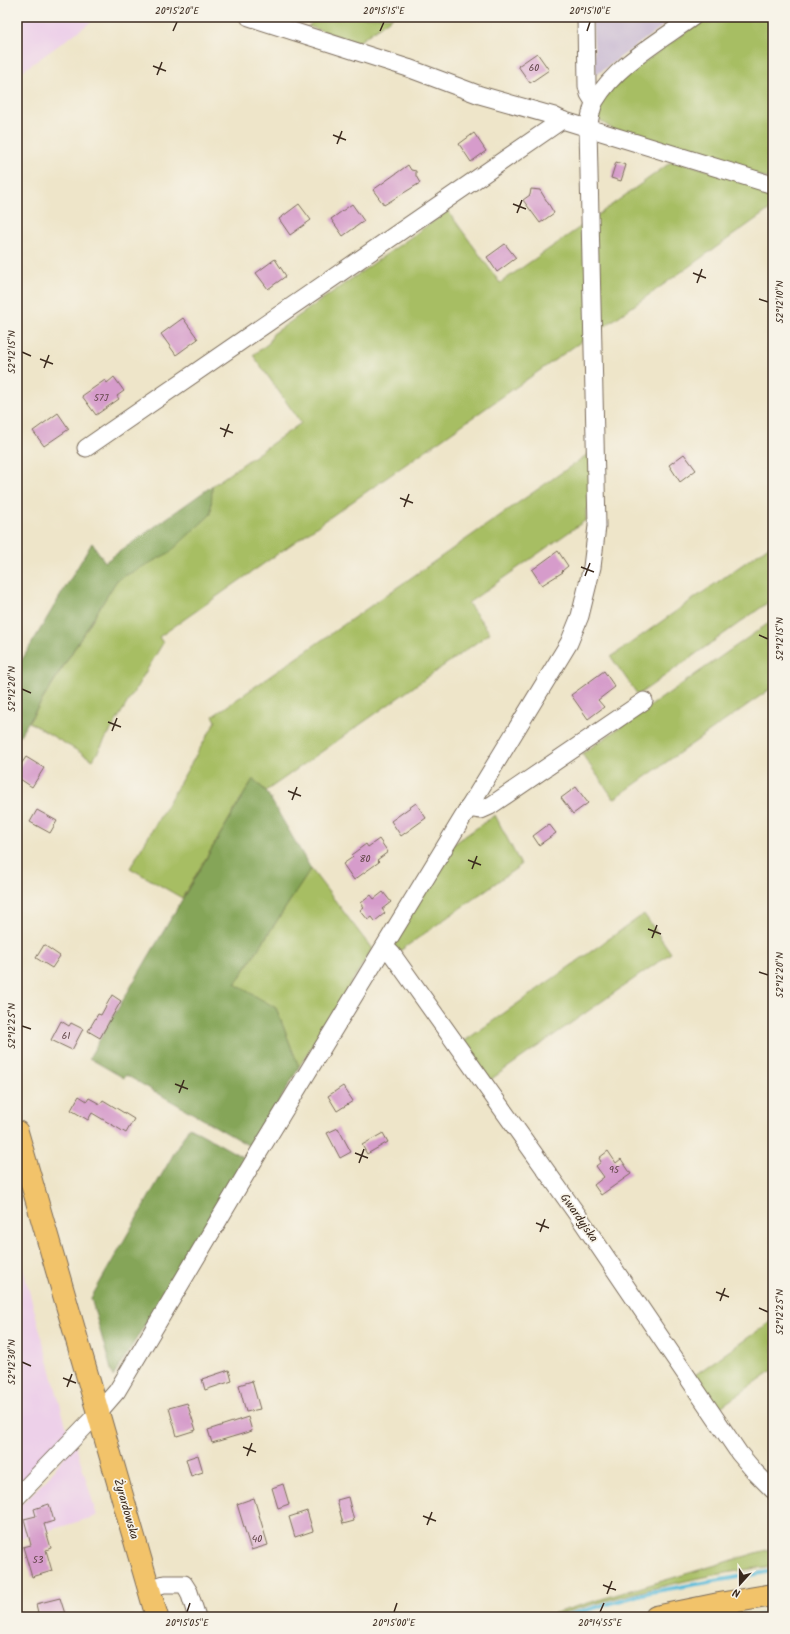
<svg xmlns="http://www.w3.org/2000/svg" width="790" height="1634" font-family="Kalam,sans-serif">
	<rect width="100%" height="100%" fill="#f7f3e8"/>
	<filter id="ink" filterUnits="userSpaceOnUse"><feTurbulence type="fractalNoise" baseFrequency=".025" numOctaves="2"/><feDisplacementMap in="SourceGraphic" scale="8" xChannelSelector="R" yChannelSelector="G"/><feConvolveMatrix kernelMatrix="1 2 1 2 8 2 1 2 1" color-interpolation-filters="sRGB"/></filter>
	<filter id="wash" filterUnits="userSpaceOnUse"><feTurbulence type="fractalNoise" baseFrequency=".012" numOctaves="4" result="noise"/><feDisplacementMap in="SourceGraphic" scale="16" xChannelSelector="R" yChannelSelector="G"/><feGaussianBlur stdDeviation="0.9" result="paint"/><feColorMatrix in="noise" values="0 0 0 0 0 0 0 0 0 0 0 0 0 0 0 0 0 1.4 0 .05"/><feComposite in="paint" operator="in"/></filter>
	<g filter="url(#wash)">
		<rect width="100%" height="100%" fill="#eee5c9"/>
		<g fill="#edd0e9">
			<polygon points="17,17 98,17 17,75"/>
			<polygon points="17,1247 68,1433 17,1486"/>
			<polygon points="75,1443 97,1516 17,1540 17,1508 46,1480"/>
		</g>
		<polygon fill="#ccbed4" points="592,17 675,17 596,75"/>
		<g fill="#a7be63" stroke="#717440">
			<polygon points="320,17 393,17 357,43 308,26"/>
			<polygon points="707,17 773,17 773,180 619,133 597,119 601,100 616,82"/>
			<polygon points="674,160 773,190 773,207 598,331 595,217"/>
			<polygon points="448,211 500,283 586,223 589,336 159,637 163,643 93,760 29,722 117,580 169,552 211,514 212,486 301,423 253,355 269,343 273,334"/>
			<polygon points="591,452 591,506 586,509 586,520 468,603 490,633 266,791 253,779 182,898 130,868 216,721 213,716"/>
			<polygon points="773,543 773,599 638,695 611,657"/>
			<polygon points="773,620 773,687 614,799 582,754"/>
			<polygon points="495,815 521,865 397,953 392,943 451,846"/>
			<polygon points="311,869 372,949 299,1067 276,1008 235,985"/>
			<polygon points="644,914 671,953 487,1082 459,1045"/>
			<polygon points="773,1320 773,1370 715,1411 692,1377"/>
			<path d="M773,1548V1566C698,1575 623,1595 550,1617H541Z"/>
		</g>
		<g fill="#85a559" stroke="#60683c">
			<polygon points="212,486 211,514 169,553 117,580 17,740 17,668 92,543 105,562"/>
			<polygon points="253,779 266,791 311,869 235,984 276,1008 299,1067 253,1148 126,1075 124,1078 89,1058"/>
			<polygon points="189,1127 246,1159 113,1377 91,1298"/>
		</g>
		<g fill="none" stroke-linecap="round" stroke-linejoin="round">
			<g stroke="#5dbddb" stroke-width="4">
				<polyline points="562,1617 650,1592 773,1571"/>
				<polyline points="748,1617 773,1614"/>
			</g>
		</g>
		<g id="blocks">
			<g fill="#d69ccb">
				<polygon points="537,53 549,70 530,83 518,66"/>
				<polygon points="474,133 486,151 471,162 459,144"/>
				<polygon points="616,162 626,165 621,181 611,178"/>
				<polygon points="408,165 411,170 416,171 416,176 420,183 384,205 373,190"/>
				<polygon points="531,189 540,190 554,213 540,223 523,200 530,195"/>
				<polygon points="299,204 311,220 290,235 279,219"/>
				<polygon points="352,204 364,221 343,236 331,219"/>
				<polygon points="505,244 516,258 497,272 487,257"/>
				<polygon points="275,259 286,276 268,289 256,273"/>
				<polygon points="183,318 198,339 176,355 161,334"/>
				<polygon points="114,377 124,391 117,396 119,399 96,415 82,396 105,380 107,383"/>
				<polygon points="58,413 69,429 44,446 33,431"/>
				<polygon points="684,454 696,470 680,482 669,465"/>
				<polygon points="558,551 568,566 562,571 563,572 542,585 532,570"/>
				<polygon points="604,671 615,687 598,700 604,707 588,719 571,695"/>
				<polygon points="26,757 44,768 32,787 17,777 17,770"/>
				<polygon points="576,787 588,803 573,814 561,798"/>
				<polygon points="416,803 426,818 401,836 391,821"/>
				<polygon points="37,810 57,821 50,833 30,822"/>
				<polygon points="549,824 556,833 539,845 533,836"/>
				<polygon points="379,839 388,852 377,860 379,862 354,880 343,864 353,857 351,855 366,844 368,847"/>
				<polygon points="383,892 391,902 382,909 385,913 375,921 372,917 368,920 360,910 364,907 361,903 371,895 374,899"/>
				<polygon points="44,945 60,956 52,968 36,958"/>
				<polygon points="112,995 121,1001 100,1038 88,1031 98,1014 101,1015"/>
				<polygon points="61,1021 69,1026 71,1023 83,1029 72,1050 51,1040"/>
				<polygon points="343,1086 353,1101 337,1111 328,1096"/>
				<polygon points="79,1096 87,1101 89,1098 100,1104 103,1100 134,1119 126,1133 92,1113 88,1120 71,1110"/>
				<polygon points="338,1128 351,1152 340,1158 327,1133"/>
				<polygon points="383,1133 388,1142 367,1154 362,1145"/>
				<polygon points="608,1151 616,1163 621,1159 631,1174 601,1195 594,1185 604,1177 596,1166 601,1162 599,1158"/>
				<polygon points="229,1370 232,1381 205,1390 202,1379"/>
				<polygon points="252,1381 260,1409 246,1412 239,1385"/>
				<polygon points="187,1403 196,1430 177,1436 169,1408"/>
				<polygon points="248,1417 252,1431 212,1443 208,1430"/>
				<polygon points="198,1455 203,1472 191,1476 186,1459"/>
				<polygon points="283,1484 289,1504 278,1508 272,1488"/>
				<polygon points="348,1497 354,1521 343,1524 337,1500"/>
				<polygon points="254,1498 268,1545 251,1550 237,1504"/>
				<polygon points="49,1504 54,1521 44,1524 51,1548 46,1550 52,1571 32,1577 23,1547 31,1545 24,1519 36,1516 34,1509"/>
				<polygon points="307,1511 313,1531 295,1537 289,1517"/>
				<polygon points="60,1598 66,1617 39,1617 36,1604"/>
			</g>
		</g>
	</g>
	<g filter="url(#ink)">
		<use href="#blocks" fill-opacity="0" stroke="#7a6b5a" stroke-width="1"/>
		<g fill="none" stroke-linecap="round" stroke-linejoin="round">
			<g stroke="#7a6b5a" stroke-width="19">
				<g id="minor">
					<polyline points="249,17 408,68 480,95 554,116 562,120 773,185"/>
					<polyline points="586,17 587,86 589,94 594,102"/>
					<polyline points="86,448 562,120"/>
					<polyline points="468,808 481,810 490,806 644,701"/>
					<polyline points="385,947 392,954 579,1217 739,1453 755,1472 773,1490"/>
					<path d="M17,1497L97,1414L117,1391L256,1157L569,643L580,616L592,567L597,526L588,128C590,119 591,109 595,101C616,65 660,41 693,17"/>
					<polyline points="148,1589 164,1584 184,1584 189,1592 197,1617"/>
				</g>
			</g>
			<g stroke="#7a6b5a" stroke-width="24">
				<g id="major">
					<polyline points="17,1132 157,1617"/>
					<polyline points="656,1617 719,1604 773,1595"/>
				</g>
			</g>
			<use href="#minor" stroke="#fff" stroke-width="17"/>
			<use href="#major" stroke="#f2c36a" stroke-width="22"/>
		</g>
	</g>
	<path fill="none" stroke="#3b2a1e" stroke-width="1.5" d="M173,31L177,22M380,31L384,22M587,31L590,22M153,66L166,71M157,75L162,62M333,135L346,140M337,144L342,131M513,204L526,209M517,213L522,200M693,273L706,278M697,283L702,269M759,299L768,302M22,352L31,356M40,359L53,364M44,368L49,355M220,428L233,433M224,437L229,424M400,498L413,503M404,507L409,494M581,567L594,572M585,576L590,563M759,635L768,639M22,689L31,693M108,722L121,727M112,731L117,718M288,791L301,796M292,800L297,787M468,860L481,865M472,869L477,856M648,929L661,934M652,938L657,925M759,972L768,975M22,1026L31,1029M175,1084L188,1089M179,1093L184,1080M355,1153L368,1158M359,1163L364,1149M536,1223L549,1228M540,1232L545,1219M716,1292L729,1297M720,1301L725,1288M759,1308L768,1312M22,1362L31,1366M63,1378L76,1383M67,1387L72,1374M243,1447L256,1452M247,1456L252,1443M423,1516L436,1521M427,1525L432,1512M603,1585L616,1590M607,1594L612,1581M187,1612L190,1603M394,1612L397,1603M600,1612L604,1603"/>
	<g text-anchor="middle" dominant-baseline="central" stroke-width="3.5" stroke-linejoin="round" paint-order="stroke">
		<g font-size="10" fill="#624649">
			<text x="534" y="68">60</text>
			<text x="101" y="398">57J</text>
			<text x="365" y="859">80</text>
			<text x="66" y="1036">61</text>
			<text x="614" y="1170">95</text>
			<text x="257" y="1539">40</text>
			<text x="38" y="1560">53</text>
		</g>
		<g font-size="12" fill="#3b2a1e" stroke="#f7f3e8">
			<text transform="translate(579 1218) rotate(55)">Gwardyjska</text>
			<text transform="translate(126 1509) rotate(74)">Żyrardowska</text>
		</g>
	</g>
	<rect width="790" height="1634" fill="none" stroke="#f7f3e8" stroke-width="44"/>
	<g transform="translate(740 1584) rotate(201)" stroke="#f7f3e8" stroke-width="3" paint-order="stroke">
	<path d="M0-3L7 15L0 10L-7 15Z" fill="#3b2a1e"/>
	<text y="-6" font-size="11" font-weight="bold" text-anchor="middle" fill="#3b2a1e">N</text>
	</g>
	<rect x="22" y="22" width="746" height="1590" fill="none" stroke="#3b2a1e" stroke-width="1.5"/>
	<g font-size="10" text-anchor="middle" fill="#3b2a1e">
		<text x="177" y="14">20°15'20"E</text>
		<text x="384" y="14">20°15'15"E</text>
		<text x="590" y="14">20°15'10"E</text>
		<text transform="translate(779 302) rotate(-90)" y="4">52°12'10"N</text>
		<text transform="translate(11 352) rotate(-90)" y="4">52°12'15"N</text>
		<text transform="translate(779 639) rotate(-90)" y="4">52°12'15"N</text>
		<text transform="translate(11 689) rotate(-90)" y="4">52°12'20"N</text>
		<text transform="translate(779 975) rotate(-90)" y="4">52°12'20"N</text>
		<text transform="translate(11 1026) rotate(-90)" y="4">52°12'25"N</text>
		<text transform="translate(779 1312) rotate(-90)" y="4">52°12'25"N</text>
		<text transform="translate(11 1362) rotate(-90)" y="4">52°12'30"N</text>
		<text x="187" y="1626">20°15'05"E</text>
		<text x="394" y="1626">20°15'00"E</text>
		<text x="600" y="1626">20°14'55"E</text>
	</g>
</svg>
